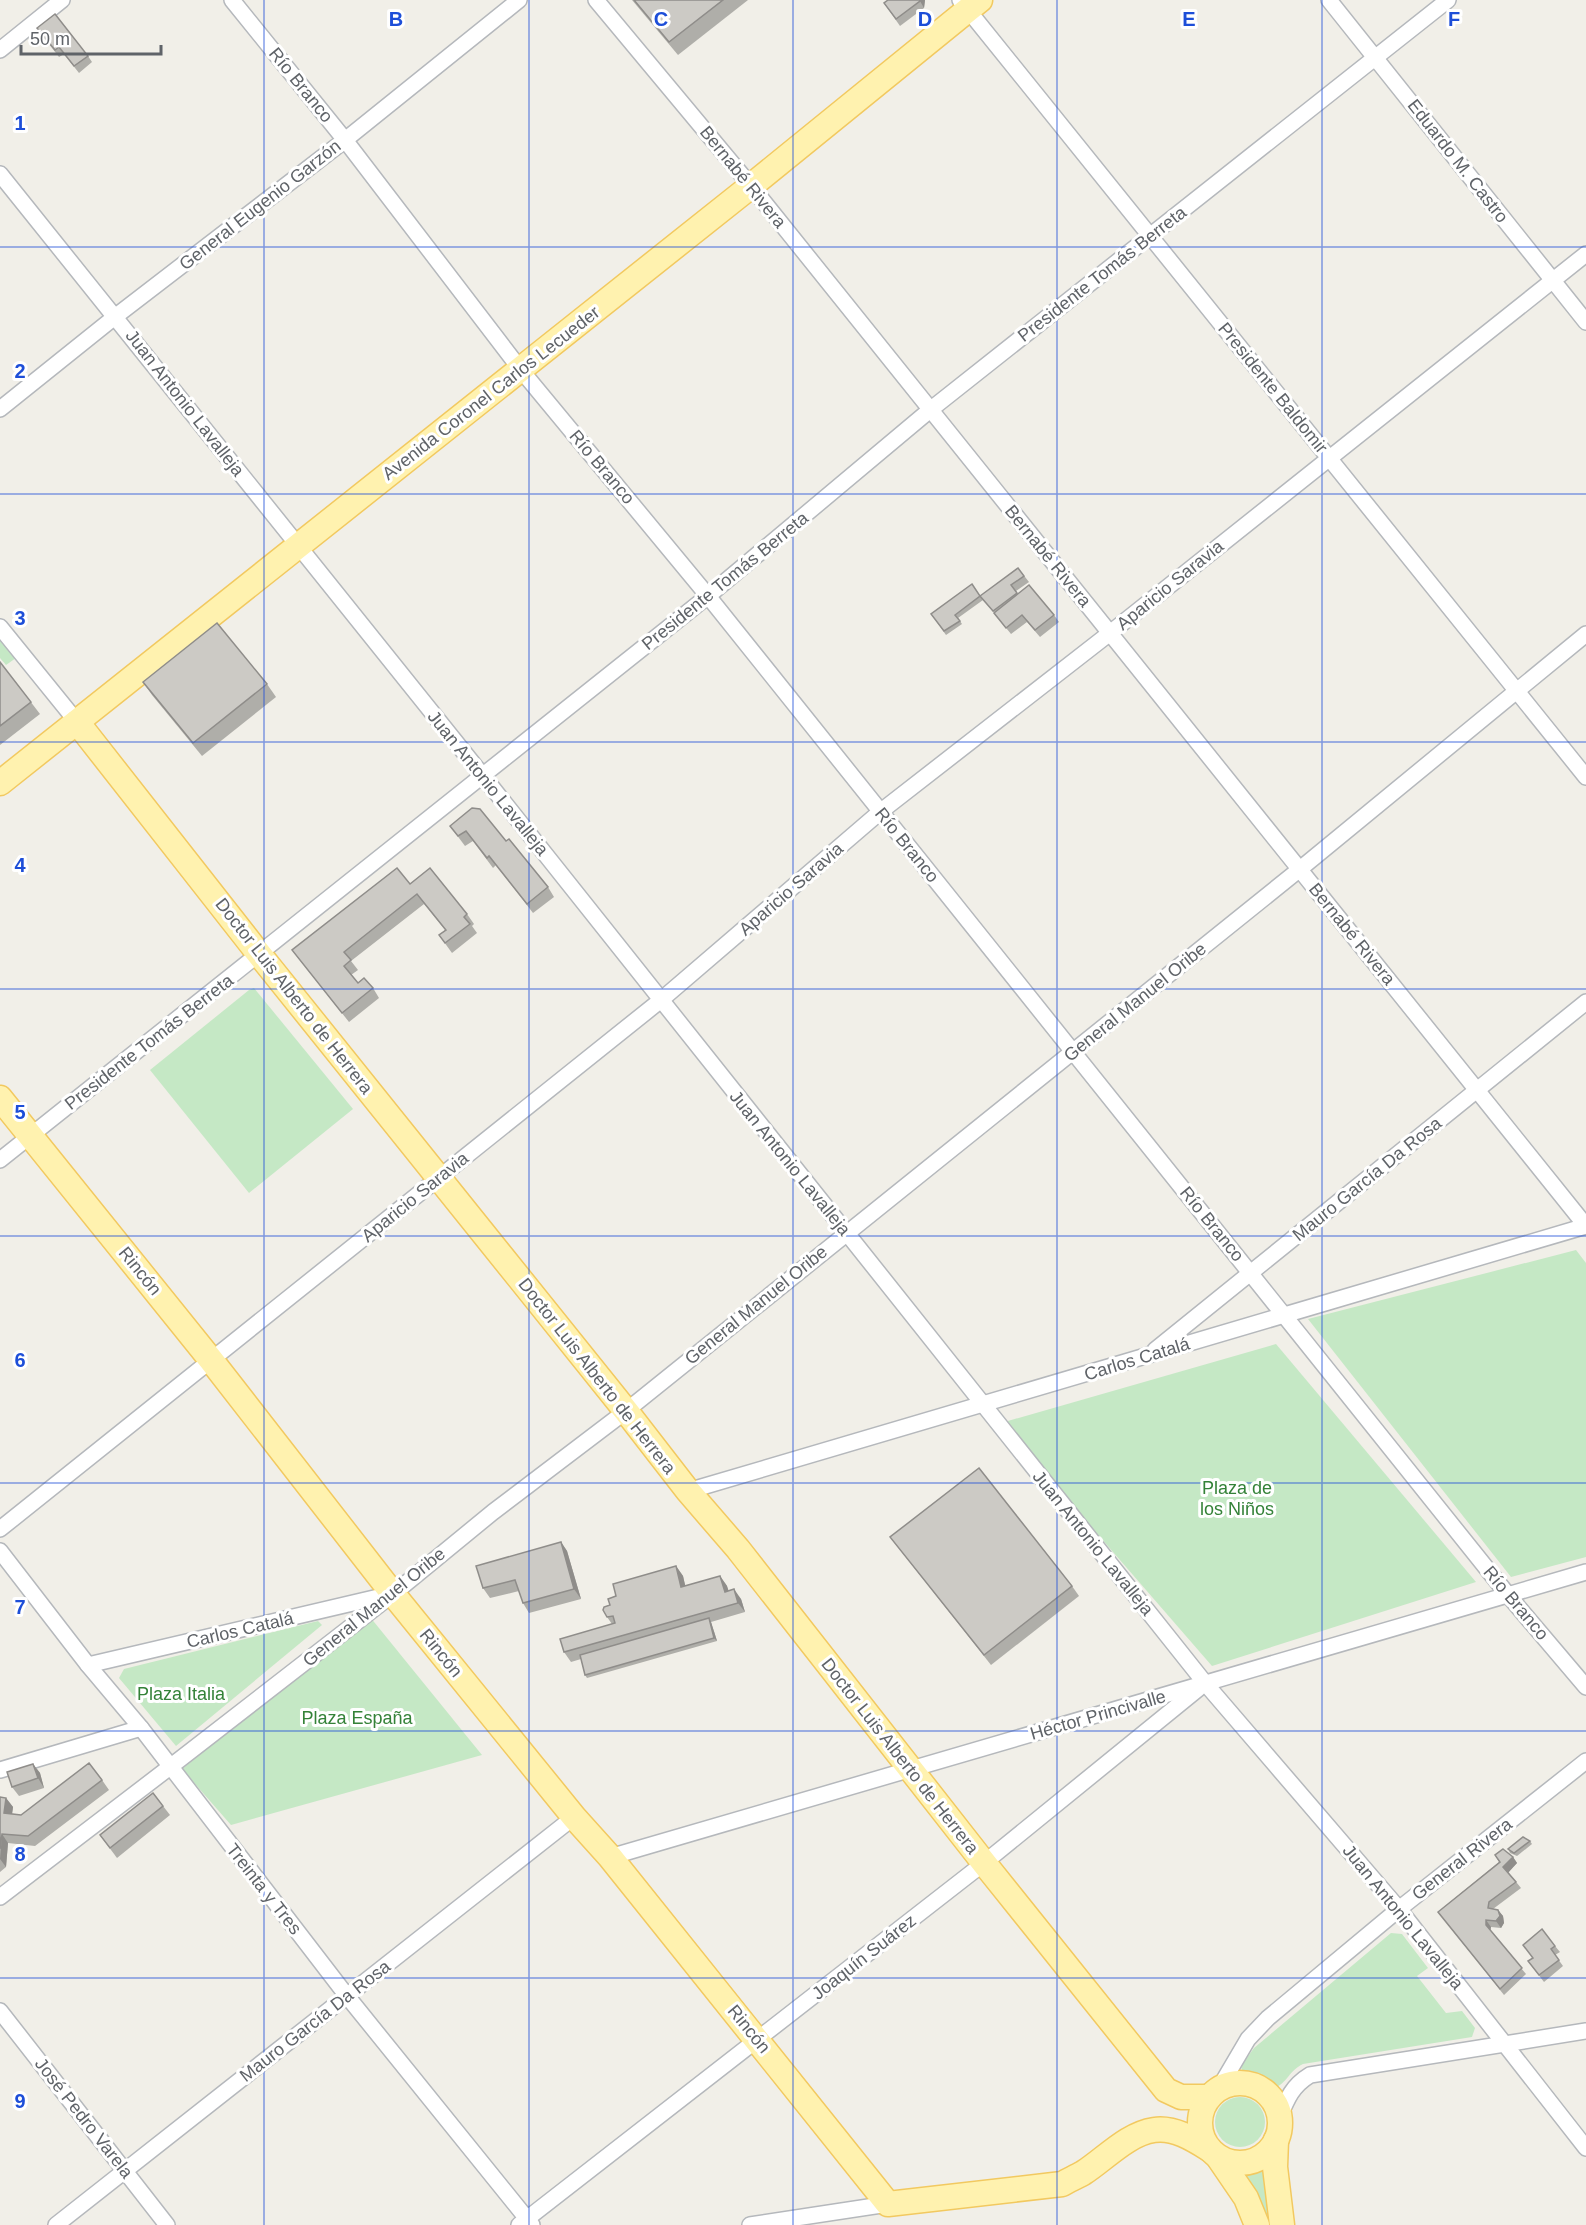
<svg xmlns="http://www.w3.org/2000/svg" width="1586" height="2225" font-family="Helvetica,sans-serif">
	<rect width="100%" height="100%" fill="#f1efe8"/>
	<g fill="#c5e8c5">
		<polygon points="0,638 16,658 6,665 0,658"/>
		<polygon points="254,988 353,1109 249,1193 150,1070 249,990"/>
		<polygon points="1576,1250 1586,1263 1586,1557 1511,1577 1308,1319"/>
		<polygon points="1276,1344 1476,1582 1212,1666 1001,1423"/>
		<polygon points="370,1617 482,1755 231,1825 182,1769"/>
		<polygon points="318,1621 322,1625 176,1746 119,1678 124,1669"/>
		<path d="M1391,1933L1402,1934L1428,1968L1417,1976L1446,2013L1462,2011L1475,2028L1472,2037L1303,2064C1289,2071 1288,2081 1277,2087C1266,2077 1256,2073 1242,2071L1241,2066L1254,2048Z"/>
		<circle cx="1240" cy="2122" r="25"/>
		<polygon points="1266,2168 1268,2216 1265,2217 1260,2203 1246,2175"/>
	</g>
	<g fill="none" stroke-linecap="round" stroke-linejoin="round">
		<g stroke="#b5b8bc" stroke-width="18">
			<g id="minor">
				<polyline points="232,0 345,140 521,370 708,596 1508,1595 1586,1687"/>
				<polyline points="596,0 751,186 1586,1226"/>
				<polyline points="960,0 1586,777"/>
				<polyline points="1329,0 1586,322"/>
				<polyline points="0,50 62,0"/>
				<polyline points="0,174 483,776 1205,1683 1399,1909 1586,2148"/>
				<polyline points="0,409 116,316 345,140 519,0"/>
				<polyline points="0,627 77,722"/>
				<polyline points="0,1160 708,596 930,410 1448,0"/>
				<polyline points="1155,1350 1586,1002"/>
				<polyline points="688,1491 1586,1226"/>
				<polyline points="0,1529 661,1000 880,812 1110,633 1586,254"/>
				<polyline points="0,1551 88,1665 141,1728 347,1996 532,2225"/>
				<polyline points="88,1665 387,1595"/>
				<polyline points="0,1770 141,1728"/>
				<polyline points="610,1857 1586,1572"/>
				<polyline points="0,1897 170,1767 393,1594 493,1512 626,1411 1300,869 1586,634"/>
				<polyline points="0,2011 167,2225"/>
				<polyline points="1218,2090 1248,2039 1268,2018 1399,1909 1586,1761"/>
				<path d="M1279,2118C1287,2099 1292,2086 1310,2075L1586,2031"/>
				<polyline points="56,2225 574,1817"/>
				<polyline points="519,2225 984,1863 1198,1689"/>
				<polyline points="750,2225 888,2204"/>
			</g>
		</g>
		<g stroke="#f2c960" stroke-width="27">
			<g id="primary">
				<polyline points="77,722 259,954 626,1411 688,1491 738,1549 984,1863 1166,2090 1181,2097 1209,2097"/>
				<polyline points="0,783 751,186 980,0"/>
				<path d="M0,1098L211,1360L393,1594L574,1817L610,1857L888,2204L1062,2184C1069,2180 1076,2177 1083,2173C1105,2159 1127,2134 1154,2130C1174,2127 1193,2139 1209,2149"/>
				<circle cx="1240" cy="2123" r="40"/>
				<polyline points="1276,2140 1275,2167 1282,2225"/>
				<polyline points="1218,2157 1246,2198 1257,2225"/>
			</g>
		</g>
		<use href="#minor" stroke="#fff" stroke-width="15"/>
		<use href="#primary" stroke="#fff2af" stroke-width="24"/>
	</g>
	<g fill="#afaea9">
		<polygon points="632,0 748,0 678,55"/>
		<polygon points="925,0 924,8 900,26 884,3"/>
		<polygon points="42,35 88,56 92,62 79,73 64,54 59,57"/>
		<polygon points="1018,568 1029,582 1016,591 1018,594 1054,615 1059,622 1040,637 1027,622 1011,634 982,598 983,600 958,618 962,624 946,635 931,614 980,596"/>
		<polygon points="0,662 40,714 0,745"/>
		<polygon points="143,682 267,684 276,697 202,756 152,695"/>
		<polygon points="450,826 506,841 548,887 554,897 533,913 496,865 493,868 473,841 465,846"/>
		<polygon points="410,884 467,914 474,924 472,926 477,933 452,953 439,935 445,930 424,904 351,961 358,970 351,975 358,983 373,988 379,998 349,1022 292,950"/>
		<polygon points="890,1537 1072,1586 1079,1596 991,1665"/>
		<polygon points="561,1542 567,1551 581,1599 529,1613 523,1603 519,1591 490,1598 483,1588"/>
		<polygon points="676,1566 683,1576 685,1586 720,1576 727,1586 728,1591 741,1599 745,1612 711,1622 717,1641 587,1678 585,1675 581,1659 571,1662 564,1652 612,1624 607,1617 610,1605 616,1596"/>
		<polygon points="33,1764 40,1773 44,1788 19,1796 12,1787"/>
		<polygon points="102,1780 109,1790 35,1846 8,1843 6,1867 0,1872 0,1797 6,1798 13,1807 12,1814 21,1815"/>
		<polygon points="163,1806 170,1815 117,1858 100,1835"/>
		<polygon points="1530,1841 1532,1844 1517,1856 1510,1853 1508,1849"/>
		<polygon points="1495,1855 1513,1857 1517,1863 1508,1872 1521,1888 1493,1909 1498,1910 1503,1916 1504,1923 1501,1928 1491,1927 1490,1931 1526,1974 1504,1995 1438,1912 1499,1862"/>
		<polygon points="1523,1945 1555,1946 1560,1952 1555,1955 1563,1966 1544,1982 1528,1961 1533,1958"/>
	</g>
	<g fill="#8f8d8a">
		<polygon points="920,0 925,0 924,8 920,1"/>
		<polygon points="561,1542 567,1551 581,1599 574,1589"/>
		<polygon points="676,1566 683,1576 688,1597 681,1587"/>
		<polygon points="720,1576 727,1586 732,1601 725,1592"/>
		<polygon points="734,1589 741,1599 745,1612 738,1603"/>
		<polygon points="709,1618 711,1622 717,1641 714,1638"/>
		<polygon points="33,1764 40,1773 44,1788 38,1778"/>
		<polygon points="6,1798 13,1807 11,1822 4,1813"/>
		<polygon points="2,1834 8,1843 6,1867 0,1859"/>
		<polygon points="1513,1857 1517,1863 1508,1873 1503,1867"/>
		<polygon points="1498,1910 1503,1916 1504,1923 1501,1928 1496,1921"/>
		<polygon points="1486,1920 1491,1927 1490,1932 1486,1925"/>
	</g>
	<g fill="#cccac5" stroke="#8f8d8a" stroke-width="1.5">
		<polygon points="634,0 723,0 669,42"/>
		<polygon points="888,0 920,0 920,1 896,19 884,3"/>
		<polygon points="55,14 88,56 74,66 59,47 55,50 37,28"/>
		<polygon points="1018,568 1024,576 1011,585 1017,593 993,611 980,596"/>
		<polygon points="972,584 980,596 955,615 960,621 944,631 931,614"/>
		<polygon points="1029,585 1054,615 1035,630 1022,615 1006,628 994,613"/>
		<polygon points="217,623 267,684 193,743 143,682"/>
		<polygon points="0,662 31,702 0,726"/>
		<polygon points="472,808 480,809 506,841 509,839 548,887 527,904 489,856 487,858 466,831 458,836 450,826"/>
		<polygon points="397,868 410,884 430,868 467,914 464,917 470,924 445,943 439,935 446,930 417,894 344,952 351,960 344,966 358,983 364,978 373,988 342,1013 292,950"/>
		<polygon points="979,1468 1072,1586 984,1655 890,1537"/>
		<polygon points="561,1542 574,1589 523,1603 515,1580 483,1588 476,1566"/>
		<polygon points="676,1566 681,1587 720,1576 725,1592 734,1589 738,1603 564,1652 560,1639 615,1623 613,1616 607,1617 603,1610 604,1607 610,1605 608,1599 616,1596 613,1584"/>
		<polygon points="709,1618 714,1638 585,1675 580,1655"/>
		<polygon points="89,1763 102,1780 28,1836 2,1834 0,1849 0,1797 6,1798 4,1813 21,1815"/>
		<polygon points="33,1764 38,1778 12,1787 7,1772"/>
		<polygon points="153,1793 163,1806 110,1848 100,1835"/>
		<polygon points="1523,1837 1530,1841 1514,1853 1508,1849"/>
		<polygon points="1503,1849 1513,1857 1503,1867 1516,1882 1489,1902 1488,1908 1498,1910 1500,1916 1496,1921 1486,1920 1486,1925 1522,1968 1500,1989 1438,1912 1500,1862 1495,1855"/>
		<polygon points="1542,1929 1555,1946 1551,1949 1559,1960 1539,1975 1528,1961 1533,1958 1523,1945"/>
	</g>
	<path fill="none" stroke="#1d4ed8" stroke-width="1.5" stroke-opacity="0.55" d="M264,0V2225M529,0V2225M793,0V2225M1057,0V2225M1322,0V2225M0,247H1586M0,494H1586M0,742H1586M0,989H1586M0,1236H1586M0,1483H1586M0,1731H1586M0,1978H1586"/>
	<g text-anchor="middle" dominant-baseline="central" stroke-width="6" stroke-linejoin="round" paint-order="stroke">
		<g font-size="18" fill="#5f6368" stroke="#fff">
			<text transform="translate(301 85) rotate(51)">Río Branco</text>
			<text transform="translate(1458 161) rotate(52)">Eduardo M. Castro</text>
			<text transform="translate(743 177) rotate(51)">Bernabé Rivera</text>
			<text transform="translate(260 205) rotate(-38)">General Eugenio Garzón</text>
			<text transform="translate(1102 274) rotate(-38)">Presidente Tomás Berreta</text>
			<text transform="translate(1273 388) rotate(51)">Presidente Baldomir</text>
			<text transform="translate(491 393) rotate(-38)">Avenida Coronel Carlos Lecueder</text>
			<text transform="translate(185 403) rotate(52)">Juan Antonio Lavalleja</text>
			<text transform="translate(602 467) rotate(50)">Río Branco</text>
			<text transform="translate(1048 556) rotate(51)">Bernabé Rivera</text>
			<text transform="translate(725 581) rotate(-39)">Presidente Tomás Berreta</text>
			<text transform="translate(1170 585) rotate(-39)">Aparicio Saravia</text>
			<text transform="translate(488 783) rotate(51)">Juan Antonio Lavalleja</text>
			<text transform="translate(907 845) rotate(51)">Río Branco</text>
			<text transform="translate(791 889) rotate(-41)">Aparicio Saravia</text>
			<text transform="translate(1352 934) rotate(51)">Bernabé Rivera</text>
			<text transform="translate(294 996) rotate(52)">Doctor Luis Alberto de Herrera</text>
			<text transform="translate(1135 1002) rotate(-39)">General Manuel Oribe</text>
			<text transform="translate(149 1042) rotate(-38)">Presidente Tomás Berreta</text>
			<text transform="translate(790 1163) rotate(51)">Juan Antonio Lavalleja</text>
			<text transform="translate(1367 1179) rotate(-39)">Mauro García Da Rosa</text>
			<text transform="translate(415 1197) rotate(-39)">Aparicio Saravia</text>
			<text transform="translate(1212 1224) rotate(51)">Río Branco</text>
			<text transform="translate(140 1271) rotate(51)">Rincón</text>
			<text transform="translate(756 1305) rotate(-39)">General Manuel Oribe</text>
			<text transform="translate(1137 1359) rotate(-17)">Carlos Catalá</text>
			<text transform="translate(597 1376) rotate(52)">Doctor Luis Alberto de Herrera</text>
			<text transform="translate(1093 1543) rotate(51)">Juan Antonio Lavalleja</text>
			<text transform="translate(1516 1603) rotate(50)">Río Branco</text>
			<text transform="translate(374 1607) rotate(-39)">General Manuel Oribe</text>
			<text transform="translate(240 1630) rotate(-13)">Carlos Catalá</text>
			<text transform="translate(441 1653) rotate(51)">Rincón</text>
			<text transform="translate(1098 1715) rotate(-16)">Héctor Princivalle</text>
			<text transform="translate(900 1756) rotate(52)">Doctor Luis Alberto de Herrera</text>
			<text transform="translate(1462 1859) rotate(-38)">General Rivera</text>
			<text transform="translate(264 1889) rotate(52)">Treinta y Tres</text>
			<text transform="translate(1403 1917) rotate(51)">Juan Antonio Lavalleja</text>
			<text transform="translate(864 1957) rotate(-38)">Joaquín Suárez</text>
			<text transform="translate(315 2021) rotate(-38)">Mauro García Da Rosa</text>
			<text transform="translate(749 2029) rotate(51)">Rincón</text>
			<text transform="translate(84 2118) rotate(52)">José Pedro Varela</text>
		</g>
		<g font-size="18" fill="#348238" stroke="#fff">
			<text x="1237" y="1488">Plaza de<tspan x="1237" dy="21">los Niños</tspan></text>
			<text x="181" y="1694">Plaza Italia</text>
			<text x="357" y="1718">Plaza España</text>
		</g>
	</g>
	<g font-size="20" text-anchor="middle" font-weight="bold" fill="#1d4ed8" stroke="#fff" stroke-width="6" stroke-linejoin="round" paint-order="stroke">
		<text x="396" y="26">B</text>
		<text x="661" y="26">C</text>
		<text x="925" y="26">D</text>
		<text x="1189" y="26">E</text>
		<text x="1454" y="26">F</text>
		<text x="20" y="130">1</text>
		<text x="20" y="378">2</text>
		<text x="20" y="625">3</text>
		<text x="20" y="872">4</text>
		<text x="20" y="1119">5</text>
		<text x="20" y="1367">6</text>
		<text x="20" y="1614">7</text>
		<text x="20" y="1861">8</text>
		<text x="20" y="2108">9</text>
	</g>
	<path d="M21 45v9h140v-9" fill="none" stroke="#5f6368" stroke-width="3"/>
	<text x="30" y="45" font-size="18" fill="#5f6368" stroke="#ffffff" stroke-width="4.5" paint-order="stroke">50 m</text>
</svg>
